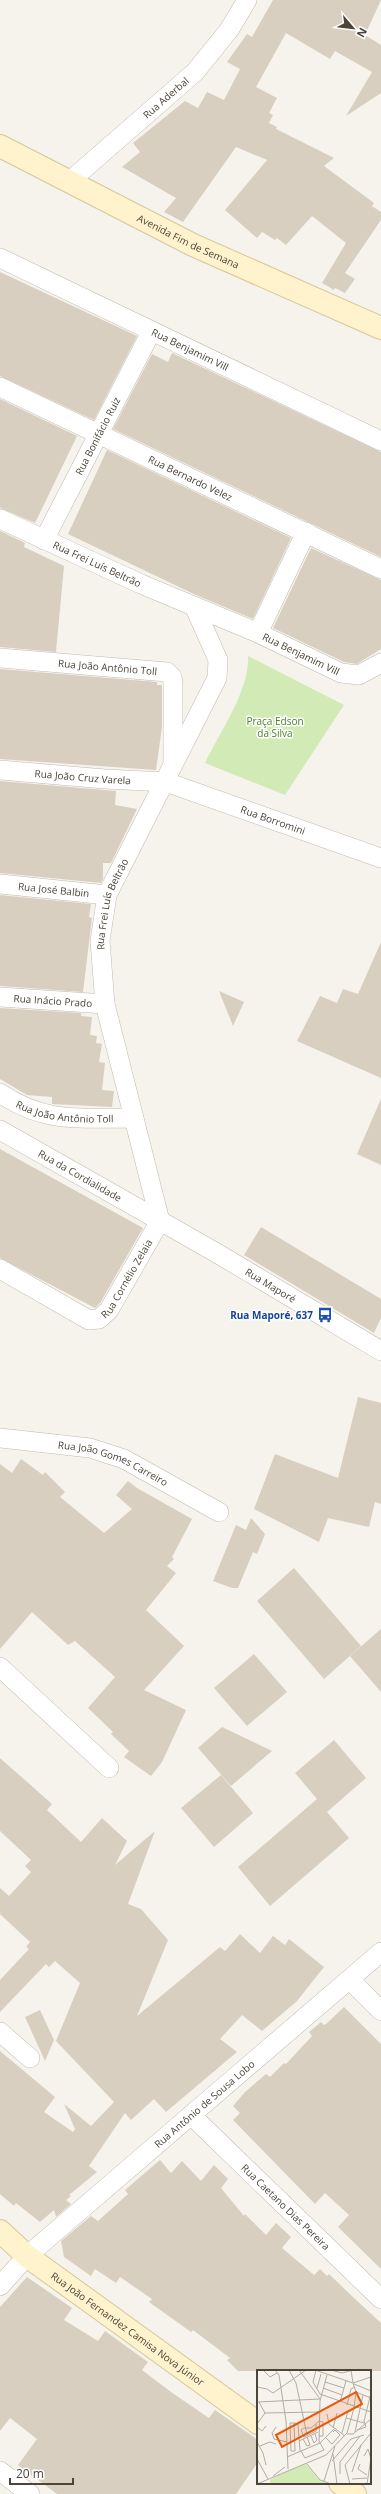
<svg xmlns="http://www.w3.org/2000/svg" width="381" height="2494" font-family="'Open Sans',sans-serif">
	<rect width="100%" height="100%" fill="#f6f3ec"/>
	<path fill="#d2eab5" d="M248,656L344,705L285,795L205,763C219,733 250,690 248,656Z"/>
	<g fill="#d8cfc1">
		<polygon points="273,0 381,0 365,35 381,45 381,93 346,116 372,72 335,51 330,59 286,33 256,87 277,98 269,113 273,115 269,123 277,127 276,129 334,158 324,166 374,203 372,206 381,212 381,220 345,273 355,279 345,293 335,288 334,290 322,283 346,243 312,216 286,245 277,238 275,240 262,232 257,238 225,210 267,160 236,147 183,222 164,212 176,198 122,167 140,152 133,143 185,101 198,108 207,92 224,100 240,69 227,62 247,34 252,37"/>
		<polygon points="0,272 137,336 94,420 0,376"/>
		<polygon points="172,353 381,452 381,557 113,429 152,354 168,362"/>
		<polygon points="0,399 77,436 35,523 0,508"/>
		<polygon points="107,450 291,538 253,619 196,595 68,534"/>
		<polygon points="0,531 25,543 24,547 64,566 56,652 0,647"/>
		<polygon points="311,548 381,580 381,649 357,664 344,662 273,628"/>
		<polygon points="0,669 157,682 157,685 162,685 162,727 156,770 0,759"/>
		<polygon points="0,781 116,791 115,805 137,809 111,863 103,863 103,879 101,883 0,873"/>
		<polygon points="0,895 91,904 89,917 92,918 83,992 0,986"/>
		<polygon points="381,942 381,1078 297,1041 320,996 337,1003 343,989 358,994"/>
		<polygon points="219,991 244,1002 233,1026"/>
		<polygon points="0,1008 81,1013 81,1016 92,1017 90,1035 97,1036 96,1043 102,1044 99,1062 105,1063 102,1090 114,1091 112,1107 52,1104 52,1097 27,1095 0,1079"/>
		<polygon points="381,1099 381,1165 357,1154"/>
		<polygon points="0,1149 143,1228 100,1303 95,1308 0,1258"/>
		<polygon points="261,1227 381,1299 381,1318 374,1333 244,1255"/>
		<polygon points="358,1397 381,1403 381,1504 375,1502 369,1527 328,1518 319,1542 254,1509 275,1454 338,1478"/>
		<polygon points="21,1459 43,1475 45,1472 65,1492 60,1497 104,1533 132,1509 116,1495 128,1481 137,1488 192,1519 172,1557 174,1559 167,1566 176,1573 146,1610 184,1646 144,1690 186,1710 162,1762 151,1776 124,1757 129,1751 111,1734 113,1732 88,1708 115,1677 75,1641 68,1645 32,1612 0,1649 0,1464 12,1473"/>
		<polygon points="251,1518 265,1534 257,1554 253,1552 238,1588 232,1588 213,1581 236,1525 246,1530"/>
		<polygon points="294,1568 361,1646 324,1679 257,1601"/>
		<polygon points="381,1629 381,1692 350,1656"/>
		<polygon points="254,1654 287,1692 247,1726 214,1688"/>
		<polygon points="222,1727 272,1751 231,1786 198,1748"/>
		<polygon points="334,1740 366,1778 327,1812 349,1838 270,1906 238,1867 317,1799 295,1773"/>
		<polygon points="0,1758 52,1804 47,1810 81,1842 102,1818 127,1841 115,1865 155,1831 128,1904 141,1909 168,1940 137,2016 220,1947 225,1951 240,1934 260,1953 273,1936 285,1945 289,1939 324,1967 297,2001 262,2031 242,2015 220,2039 237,2052 166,2112 154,2099 131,2120 125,2113 89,2166 97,2172 69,2195 71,2196 66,2200 71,2204 56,2217 54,2210 40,2222 16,2203 14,2206 0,2194 0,2051 55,2097 44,2112 73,2132 75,2129 64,2104 91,2126 114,2102 56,2041 80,1983 55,1961 49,1967 46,1964 0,2012 0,1980 29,1949 26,1947 30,1942 0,1914 0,1888 9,1896 31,1872 25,1866 31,1860 0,1831"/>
		<polygon points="221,1775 253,1813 214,1847 181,1808"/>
		<polygon points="344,2007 381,2044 381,2269 338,2227 349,2215 325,2193 315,2204 233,2120 240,2113 233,2106 245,2092 266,2074 270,2077 284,2063 286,2064 312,2036 309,2032 321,2022 324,2025 326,2024"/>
		<polygon points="40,2010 54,2040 45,2061 25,2017"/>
		<polygon points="160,2160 171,2173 182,2161 201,2181 214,2165 228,2179 221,2188 244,2216 245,2214 266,2235 276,2223 291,2237 282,2248 314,2275 320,2269 327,2276 329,2274 354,2298 381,2323 381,2371 238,2371 227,2360 230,2358 193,2330 191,2332 149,2302 152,2299 120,2277 116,2283 95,2269 91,2276 64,2257 61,2241 91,2216 98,2221 128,2194 125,2190"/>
		<polygon points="27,2277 72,2308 64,2320 98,2341 105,2331 148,2362 142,2370 171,2392 209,2418 215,2410 258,2440 258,2462 236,2494 57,2494 18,2465 37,2439 10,2418 0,2431 0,2307"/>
	</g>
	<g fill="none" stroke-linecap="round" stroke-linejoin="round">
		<g stroke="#c2bbae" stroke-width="20">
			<g id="street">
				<path id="s1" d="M70,181L195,72L229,30L247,0"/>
				<path id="s2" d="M0,258L381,441"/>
				<path id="s3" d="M0,387L381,569"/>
				<path id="s4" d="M0,519L141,584L258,633L341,673L359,675L381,663"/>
				<path id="s5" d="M44,540L151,332"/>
				<polyline points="258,633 306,532"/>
				<path id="s6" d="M0,658L167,672L172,677L173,683V763"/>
				<path id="s7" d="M0,770L105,779L166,782L381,858"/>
				<path id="s8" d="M0,884L107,895"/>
				<path id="s9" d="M0,997L105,1004"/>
				<path id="s10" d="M0,1093C45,1124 82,1118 134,1118"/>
				<path id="s11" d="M0,1130L215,1252L381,1351"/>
				<path id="s12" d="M160,1221L105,1004L100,941L107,895L217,678L218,660L195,608"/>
				<path id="s13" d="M0,1269L89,1320L99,1319L109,1310L160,1221"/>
				<path id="s14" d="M0,1438L90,1448L124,1459L219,1512"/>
				<polyline points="0,1667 109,1768"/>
				<polyline points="350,1980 381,2011"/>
				<polyline points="0,2032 30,2058"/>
				<path id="s15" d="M191,2115L381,2299"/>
				<path id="s16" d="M0,2286L27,2256L381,1952"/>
				<polyline points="0,2471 30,2494"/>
			</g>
		</g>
		<g stroke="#d6c79b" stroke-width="24">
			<g id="secondary">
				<path id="s17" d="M0,146L193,245L381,328"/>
				<path id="s18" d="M0,2231L27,2256L258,2423"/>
				<polyline points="340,2483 355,2494"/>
			</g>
		</g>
		<use href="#street" stroke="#fff" stroke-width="19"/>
		<use href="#secondary" stroke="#fff3cd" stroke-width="22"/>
	</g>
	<defs>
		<g id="bus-bare" transform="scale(1.2)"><path d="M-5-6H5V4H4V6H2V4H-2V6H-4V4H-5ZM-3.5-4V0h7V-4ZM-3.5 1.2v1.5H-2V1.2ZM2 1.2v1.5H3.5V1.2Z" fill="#1a4fb4" stroke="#fff" stroke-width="2.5" paint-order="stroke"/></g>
	</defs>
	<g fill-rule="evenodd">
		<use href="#bus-bare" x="325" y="1315"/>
	</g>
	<g text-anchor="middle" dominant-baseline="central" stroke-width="3" stroke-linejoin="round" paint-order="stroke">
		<g font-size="10" fill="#4b4439" stroke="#fff">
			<text stroke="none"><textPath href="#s1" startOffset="127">Rua Aderbal</textPath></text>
			<text stroke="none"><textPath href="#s17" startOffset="211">Avenida Fim de Semana</textPath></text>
			<text stroke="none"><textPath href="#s2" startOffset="211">Rua Benjamim Vill</textPath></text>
			<text stroke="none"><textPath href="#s5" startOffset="117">Rua Bonifácio Ruiz</textPath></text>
			<text stroke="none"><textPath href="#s3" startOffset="211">Rua Bernardo Velez</textPath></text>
			<text stroke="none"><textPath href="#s4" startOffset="107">Rua Frei Luís Beltrão</textPath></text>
			<text stroke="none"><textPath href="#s4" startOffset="330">Rua Benjamim Vill</textPath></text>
			<text stroke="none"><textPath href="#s6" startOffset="108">Rua João Antônio Toll</textPath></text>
			<text stroke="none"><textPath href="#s7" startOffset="83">Rua João Cruz Varela</textPath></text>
			<text stroke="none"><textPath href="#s7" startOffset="280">Rua Borromini</textPath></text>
			<text stroke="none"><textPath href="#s8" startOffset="54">Rua José Balbin</textPath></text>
			<text stroke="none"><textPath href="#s12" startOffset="326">Rua Frei Luís Beltrão</textPath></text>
			<text stroke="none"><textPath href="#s9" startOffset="53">Rua Inácio Prado</textPath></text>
			<text stroke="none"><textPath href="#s10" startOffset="69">Rua João Antônio Toll</textPath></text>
			<text stroke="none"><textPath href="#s11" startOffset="92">Rua da Cordialidade</textPath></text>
			<text stroke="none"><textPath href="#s13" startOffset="162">Rua Cornélio Zelaia</textPath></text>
			<text stroke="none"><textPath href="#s11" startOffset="312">Rua Maporé</textPath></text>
			<text stroke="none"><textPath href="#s14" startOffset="117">Rua João Gomes Carreiro</textPath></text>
			<text stroke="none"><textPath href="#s16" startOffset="274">Rua Antônio de Sousa Lobo</textPath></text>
			<text stroke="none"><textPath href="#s15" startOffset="132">Rua Caetano Dias Pereira</textPath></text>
			<text stroke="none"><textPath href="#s18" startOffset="161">Rua João Fernandez Camisa Nova Júnior</textPath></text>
		</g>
		<g font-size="10" fill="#4a7f2a" stroke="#fff">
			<text x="275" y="721">Praça Edson<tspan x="275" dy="12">da Silva</tspan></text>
		</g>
		<g font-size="10" font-weight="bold" fill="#164399" stroke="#fff" text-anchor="end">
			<text x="313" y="1315">Rua Maporé, 637</text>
		</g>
	</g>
	<g transform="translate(257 2370)">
		<rect width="114" height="114" fill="#f6f3ec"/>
		<path d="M49,94L63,111L73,114H13V110L30,101Z" fill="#d2eab5"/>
		<path fill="none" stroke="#b2ada4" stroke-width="1" d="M6,0L13,7L20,3M18,0L22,5L29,51L31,99M32,0L39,13L50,65M42,0L63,29M58,0L96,13L94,0M59,0L56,12L63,24L114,42M74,0L85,3L96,0M68,12L87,18M97,14L114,21M0,17L10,19L16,23L49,0M60,18L64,4M66,18L85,25M99,22L114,28M0,32L63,29M2,32L8,43M83,32L89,11M90,35L94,19L98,17M8,43L62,42M70,44L72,54L88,66M89,48L107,53M62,51L66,52V66H62M37,53L38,81H34L33,53H38L41,54L43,81M0,54L8,43M0,57L5,61L9,56M19,57L15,63L17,69L30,72M47,58L44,60L47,67L59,61V54M47,58H54L62,51M76,58L80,43M100,60L109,57L107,51L114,23M98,62L106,25M85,63L91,41M90,64H96L114,49M54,66L57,73L60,70L58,64M87,66L90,63L97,38L99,22L96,13L114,7M69,68L75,74L83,65L78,60L76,62M46,69L50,76L53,75L50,67M42,71L61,62M0,72L6,83L9,95M62,73L63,31L70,5M3,76L13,72L19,74M44,81L48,88L67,80L63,73M76,84L80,114M107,86L111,79L114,89M30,87L63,73L78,58M0,89L11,109M75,91L94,69L107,65M50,94L63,110L74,114M103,94L101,99L110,105M95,102L104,75M83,104V92L103,66M16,106L28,97M95,109L110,108M67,111L78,76M0,114L69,85L88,65M93,114L88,95L114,63M110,114L114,88"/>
		<path fill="#e8590c" fill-opacity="0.15" stroke="#e8590c" stroke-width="2" d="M99,22L105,34L25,77L19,65Z"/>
		<rect width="114" height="114" fill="none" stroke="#4b4439" stroke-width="2"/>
	</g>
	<g transform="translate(353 28) rotate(118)" stroke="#ffffff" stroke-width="3" paint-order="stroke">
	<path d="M0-3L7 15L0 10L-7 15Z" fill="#4b4439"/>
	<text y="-6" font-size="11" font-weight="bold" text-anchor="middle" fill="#4b4439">N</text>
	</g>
	<path d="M10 2478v6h63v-6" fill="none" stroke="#4b4439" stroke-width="2"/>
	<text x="16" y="2478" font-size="12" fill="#4b4439" stroke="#ffffff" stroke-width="3" paint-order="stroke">20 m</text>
</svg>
